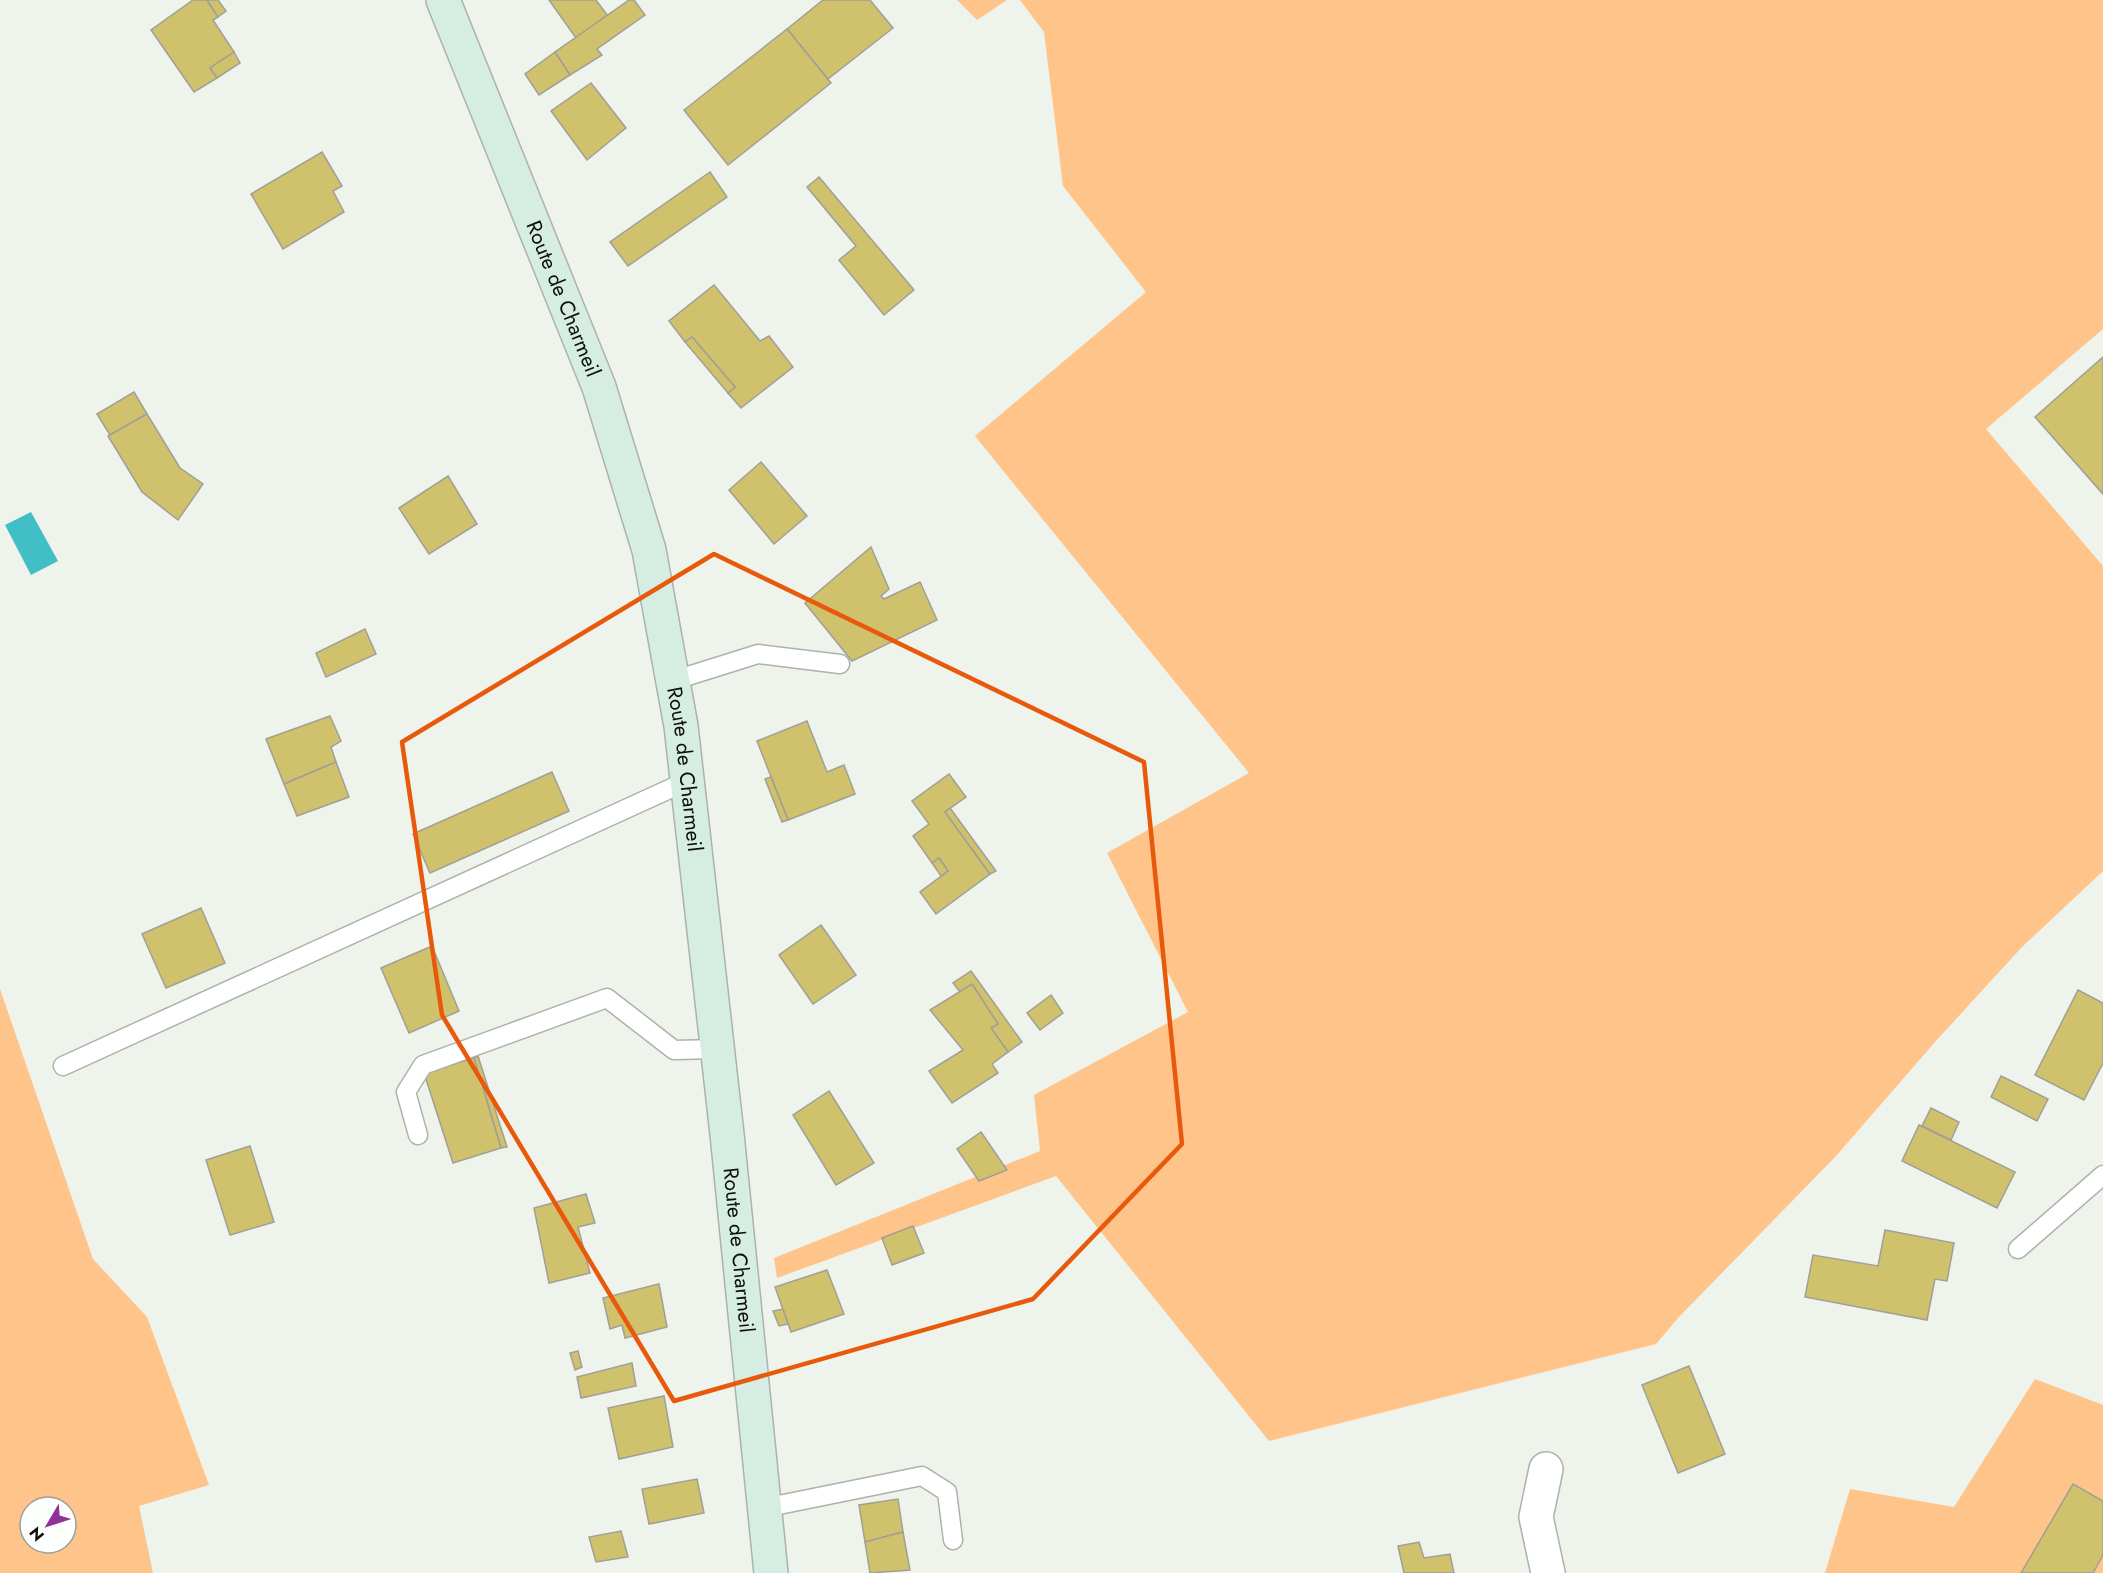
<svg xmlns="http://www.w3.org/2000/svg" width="2103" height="1573" font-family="Jost,sans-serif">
	<rect width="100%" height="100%" fill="#eef3eb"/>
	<g fill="#ffc48a" fill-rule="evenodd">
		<polygon points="957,0 1007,0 977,20"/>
		<polygon points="1020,0 2103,0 2103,329 1986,429 2103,566 2103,871 2021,948 1935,1042 1836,1156 1678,1318 1656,1344 1269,1441 1056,1176 777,1278 774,1258 1040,1151 1034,1095 1188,1012 1107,853 1249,773 975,436 1146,292 1063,186 1044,32"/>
		<path d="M0,989L93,1259L147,1317L209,1485L139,1506L153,1573H0ZM30,1507H66V1543H30Z"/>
		<polygon points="2035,1379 2103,1405 2103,1573 1825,1573 1850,1489 1954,1507"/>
	</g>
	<polygon fill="#42bfc6" points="31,512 58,561 31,575 5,525"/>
	<g fill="#d0c16c" stroke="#a19f97" stroke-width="1.5">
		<polygon points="193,0 207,0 218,17 213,20 234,52 210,68 217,78 194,92 151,30"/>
		<polygon points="207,0 218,0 226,11 218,17"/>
		<polygon points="549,0 596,0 608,16 576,38"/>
		<polygon points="629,0 634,0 645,15 597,49 602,55 570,75 555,52"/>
		<polygon points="823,0 870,0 893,28 828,79 787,29"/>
		<polygon points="787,29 831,83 728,165 684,110"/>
		<polygon points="234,52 240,63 217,78 210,68"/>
		<polygon points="555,52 570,75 539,95 525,74"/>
		<polygon points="591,83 626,128 587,160 551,111"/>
		<polygon points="322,152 342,186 333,191 344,212 283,249 251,194"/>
		<polygon points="710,172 727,197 628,266 610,242"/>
		<polygon points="819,177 914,290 884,315 839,260 856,246 807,187"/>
		<polygon points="714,285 760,341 769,336 793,367 741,408 728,393 735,387 692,337 685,342 669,321"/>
		<polygon points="692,337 735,387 728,393 685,342"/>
		<polygon points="2103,357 2103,494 2035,417"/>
		<polygon points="134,392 147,414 110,435 97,414"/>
		<polygon points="147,414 180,468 203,484 178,520 142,492 108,436"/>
		<polygon points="761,462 807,516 774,544 729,490"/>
		<polygon points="448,476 477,524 429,554 399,508"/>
		<polygon points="871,547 889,589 881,596 884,599 920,582 937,620 852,661 805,603"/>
		<polygon points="365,629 376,654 326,677 316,653"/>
		<polygon points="330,716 341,741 331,747 336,762 284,784 266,739"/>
		<polygon points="807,721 827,772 844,765 855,794 788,820 757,741"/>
		<polygon points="336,762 349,797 297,816 284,784"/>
		<polygon points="552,772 569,811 430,873 413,834"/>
		<polygon points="949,774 966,797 945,812 990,874 936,914 920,892 948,871 939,858 932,863 913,836 929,824 912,801"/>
		<polygon points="771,777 788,820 782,822 765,779"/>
		<polygon points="950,808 996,871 990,874 945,812"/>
		<polygon points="939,858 948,871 941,876 932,863"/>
		<polygon points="201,908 225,963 166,988 142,934"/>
		<polygon points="821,925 856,975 813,1004 779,955"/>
		<polygon points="432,946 459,1011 409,1033 381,968"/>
		<polygon points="971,971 1022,1042 1008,1052 991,1028 998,1024 972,984 960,992 953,983"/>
		<polygon points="972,984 998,1024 991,1028 1008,1052 992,1064 998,1073 952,1103 929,1071 963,1050 930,1010"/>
		<polygon points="2078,990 2103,1003 2103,1063 2084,1100 2035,1075"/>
		<polygon points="1051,995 1063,1013 1040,1030 1027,1013"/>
		<polygon points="478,1056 507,1147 501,1148 474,1058"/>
		<polygon points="474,1058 501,1148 453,1163 424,1073"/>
		<polygon points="2001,1076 2048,1099 2037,1121 1991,1097"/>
		<polygon points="829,1091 874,1163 836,1185 793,1115"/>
		<polygon points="1931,1108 1959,1122 1951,1140 1922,1126"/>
		<polygon points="1919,1125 2015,1172 1997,1208 1902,1161"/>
		<polygon points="981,1132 1007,1170 979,1181 957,1149"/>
		<polygon points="250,1146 274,1222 230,1235 206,1160"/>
		<polygon points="586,1194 595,1223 578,1227 590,1273 549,1283 534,1208"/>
		<polygon points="913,1226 924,1253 892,1265 882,1238"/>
		<polygon points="1885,1230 1954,1243 1947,1281 1935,1279 1927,1320 1805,1297 1813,1255 1878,1266"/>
		<polygon points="827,1270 844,1314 791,1332 775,1287"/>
		<polygon points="659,1284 667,1327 625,1338 622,1325 610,1329 603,1298"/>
		<polygon points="783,1309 788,1324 779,1326 773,1311"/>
		<polygon points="578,1351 582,1367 575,1370 570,1353"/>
		<polygon points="632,1363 636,1386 581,1398 577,1377"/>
		<polygon points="1689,1366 1725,1454 1678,1473 1642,1385"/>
		<polygon points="664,1396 673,1447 619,1459 608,1408"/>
		<polygon points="697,1479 704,1513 649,1524 642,1489"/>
		<polygon points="2073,1484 2103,1501 2103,1555 2093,1573 2021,1573"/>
		<polygon points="898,1499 903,1532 865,1542 859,1505"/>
		<polygon points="621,1531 628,1557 596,1562 589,1537"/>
		<polygon points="903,1532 910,1570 870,1573 865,1542"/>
		<polygon points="1419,1542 1424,1558 1450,1554 1454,1573 1404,1573 1398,1546"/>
	</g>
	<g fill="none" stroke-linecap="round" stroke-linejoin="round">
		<g stroke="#adb2aa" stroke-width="21">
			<g id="service">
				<polyline points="672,681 758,654 840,664"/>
				<polyline points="63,1066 687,781"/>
				<polyline points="418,1135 406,1092 423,1065 607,998 674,1050 717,1049"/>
				<polyline points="2018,1249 2103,1175"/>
				<polyline points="764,1508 922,1476 947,1492 953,1540"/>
			</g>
		</g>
		<g stroke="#adb2aa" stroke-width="36">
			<polyline id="minor" points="1546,1469 1536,1517 1548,1573"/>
		</g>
		<g stroke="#adb2aa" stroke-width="36">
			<g id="secondary">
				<path id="s1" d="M443,0L599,387L649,550L681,726L727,1134L771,1573"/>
			</g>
		</g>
		<use href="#service" stroke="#fff" stroke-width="18"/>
		<use href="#minor" stroke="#fff" stroke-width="33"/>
		<use href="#secondary" stroke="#d5ede3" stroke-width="33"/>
	</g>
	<path fill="none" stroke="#e8590c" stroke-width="4.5" stroke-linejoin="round" d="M714,554L1144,762L1182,1144L1033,1299L674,1401L442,1015L402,742Z"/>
	<g text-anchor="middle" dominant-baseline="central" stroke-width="4.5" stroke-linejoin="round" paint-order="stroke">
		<g font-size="21" fill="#0e0f0d" stroke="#fdfffc">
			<text stroke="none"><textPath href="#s1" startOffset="322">Route de Charmeil</textPath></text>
			<text stroke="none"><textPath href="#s1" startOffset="810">Route de Charmeil</textPath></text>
			<text stroke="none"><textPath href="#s1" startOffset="1294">Route de Charmeil</textPath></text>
		</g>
	</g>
	<g transform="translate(48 1525) rotate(231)"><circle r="28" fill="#fdfffc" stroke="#9d9f9c" stroke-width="1.5"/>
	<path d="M0-4.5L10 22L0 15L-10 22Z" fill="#903098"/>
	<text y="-9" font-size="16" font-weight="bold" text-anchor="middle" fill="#0e0f0d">N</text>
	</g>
</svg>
